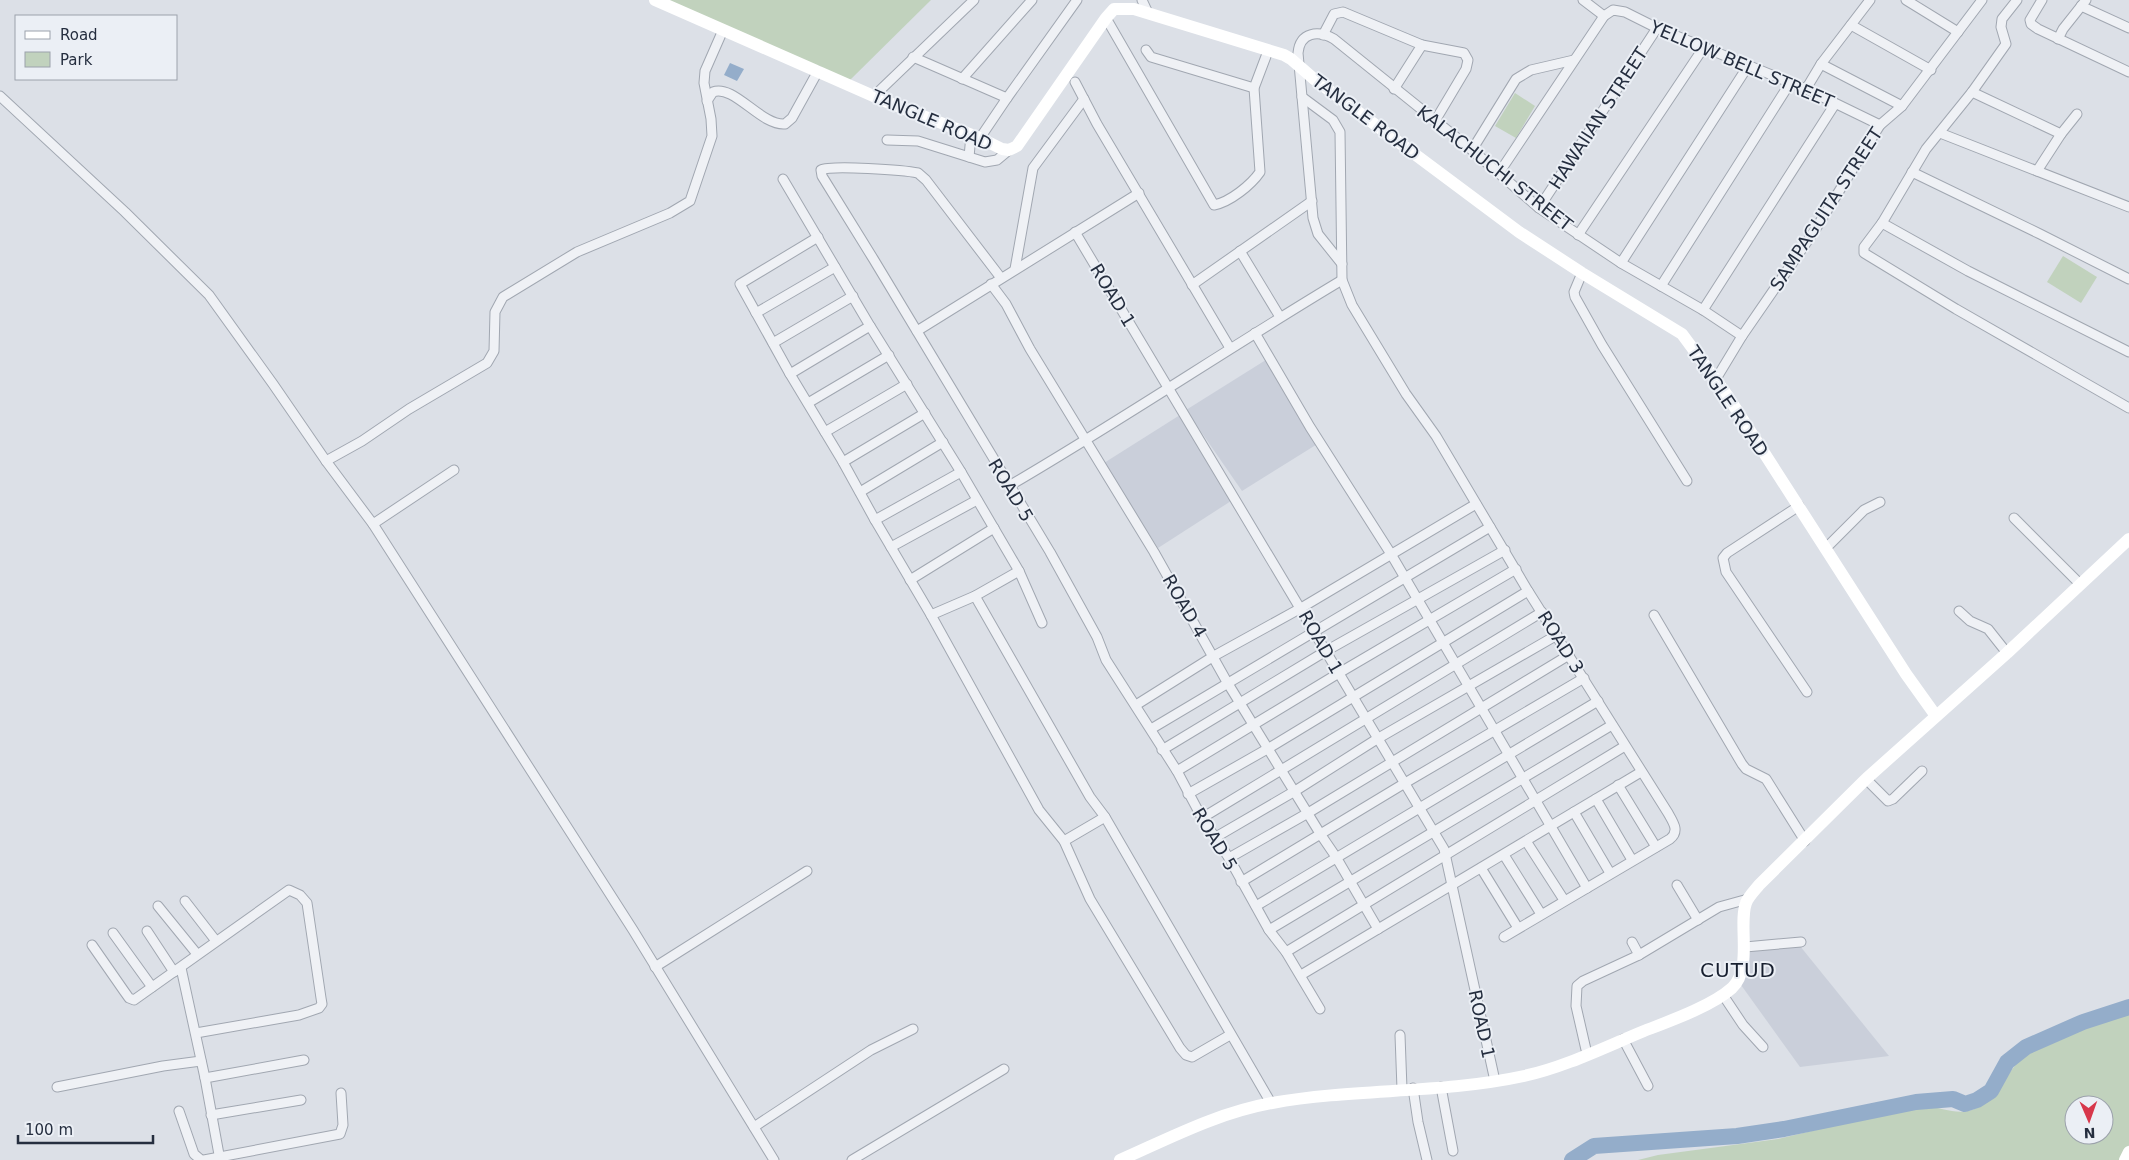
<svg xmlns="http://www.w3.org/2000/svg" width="2129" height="1160" font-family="'DejaVu Sans',sans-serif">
	<rect width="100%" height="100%" fill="#dce0e7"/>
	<g fill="#cacfda">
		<polygon points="1269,358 1319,443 1242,491 1186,410"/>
		<polygon points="1180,415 1231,501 1158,548 1104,463"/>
		<polygon points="1800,946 1889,1056 1800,1067 1741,985 1747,948"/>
	</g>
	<g fill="#c1d2bd" fill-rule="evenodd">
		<polygon points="663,0 931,0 849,81"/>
		<polygon points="1515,93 1535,106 1516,138 1495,126"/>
		<polygon points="2063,256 2097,277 2081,303 2047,282"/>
		<path d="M2129,1012V1145L2122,1160H1638L1658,1155L1778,1139L1908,1108C1914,1107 1921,1106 1927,1106C1943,1108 1956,1115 1972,1110C1999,1101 2005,1070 2027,1054C2055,1031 2095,1023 2129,1012ZM2074,1105H2104V1135H2074Z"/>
	</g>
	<polygon fill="#94adca" points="730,63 744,69 737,81 724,75"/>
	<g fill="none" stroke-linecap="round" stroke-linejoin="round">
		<polyline stroke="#94adca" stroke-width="16" points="1572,1160 1594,1146 1737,1136 1784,1129 1916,1102 1953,1099 1965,1104 1977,1100 1991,1091 2007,1062 2026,1047 2083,1022 2129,1007"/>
		<g stroke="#a1a7b1" stroke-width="11">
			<g id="street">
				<polyline points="1142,0 1148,13"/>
				<polyline points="1583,0 1604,16"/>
				<polyline points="1906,0 1958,32"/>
				<polyline points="2017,0 2002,19 2001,27 2006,44 1972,92 1926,149 1882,223 1864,247 1864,253 1956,309 2129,408"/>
				<polyline points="2042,0 2030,20 2031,24 2038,29 2129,72"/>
				<polyline points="2081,6 2129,28"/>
				<path d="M1106,18L1214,205C1230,202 1251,185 1260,172L1254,88L1268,51"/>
				<polyline points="1851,25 1931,70"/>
				<polyline points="1323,35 1334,14 1343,12 1422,45 1464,53 1468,60 1466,69 1435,121"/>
				<polyline points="2058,39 2063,29 2086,0"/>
				<polyline points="1146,50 1151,57 1254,88"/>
				<polyline points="913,57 1007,98 1077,0"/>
				<polyline points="1821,64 1902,106"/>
				<polyline points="962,79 1032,0"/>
				<polyline points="1075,82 1097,124 1230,348"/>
				<polyline points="1394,89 1422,45"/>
				<polyline points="1806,89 1821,64 1870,0"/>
				<polyline points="1972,92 2061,134 2077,114"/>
				<polyline points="0,96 125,212 209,295 273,384 326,461 373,524 633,930 774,1160"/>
				<polyline points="874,96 974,0"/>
				<path d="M1302,97L1333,120L1340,132L1342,280L1352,305L1406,394L1436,436L1528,591L1668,813C1673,822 1680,831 1670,839L1504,937"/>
				<path d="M707,101L713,92C734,84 761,126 785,124L792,118L818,71"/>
				<polyline points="1940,133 2129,207"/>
				<polyline points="980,138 1007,98"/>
				<polyline points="887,140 918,141 985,162 997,160 1009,150"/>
				<polyline points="1472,150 1516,79 1531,70 1574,60"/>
				<polyline points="969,157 971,135"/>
				<polyline points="2037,171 2061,134"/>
				<polyline points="1912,172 2040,234 2129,279"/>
				<polyline points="1499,173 1604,16 1613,10 1625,12 1657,28 1806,89 1880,125"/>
				<polyline points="783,179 870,326 961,472 1019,571 1042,623"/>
				<polyline points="1539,208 1657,28"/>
				<polyline points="1882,223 1968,271 2129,352"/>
				<polyline points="1075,232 1444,849 1495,1081"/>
				<polyline points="1578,235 1704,47"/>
				<polyline points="818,237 740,284 790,374 843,462 875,520 931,615 1039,810 1064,841 1090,899 1180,1048 1186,1055 1192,1057 1230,1035"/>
				<polyline points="1240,251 1280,317"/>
				<polyline points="1621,263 1748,66"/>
				<path d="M1342,264L1318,234L1313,218L1298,53C1300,32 1318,30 1334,39L1472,150L1539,208L1621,263L1703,310L1742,336"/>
				<polyline points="1015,269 1033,168 1084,99"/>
				<polyline points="1582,273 1574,292 1575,297 1602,345 1687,481"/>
				<path d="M1001,278L926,180L918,173C904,170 831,165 821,170L822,176L874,260L1050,552L1097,637L1106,660L1177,771L1202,818L1229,858L1269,930L1286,952L1320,1009"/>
				<polyline points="991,284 1006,304 1030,349 1154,552 1227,682 1321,835 1336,857 1378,929"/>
				<polyline points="1192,285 1312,201"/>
				<polyline points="1661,286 1790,83"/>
				<polyline points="1703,310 1835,104"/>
				<polyline points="756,313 835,267"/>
				<polyline points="917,331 1139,193"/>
				<polyline points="1255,333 1310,427 1391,554 1587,888"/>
				<polyline points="773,343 853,296"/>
				<polyline points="790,374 870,326"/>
				<polyline points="1716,379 1742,336 1815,230 1880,125 1902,106 1982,0"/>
				<polyline points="808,403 889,355"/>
				<polyline points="825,432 907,384"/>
				<polyline points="326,461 362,441 409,409 487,363 494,351 495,312 503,297 577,252 670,213 690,201 712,136 711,119 704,83 705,71 723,30"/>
				<polyline points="843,462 925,413"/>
				<path d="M1009,486C1122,420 1230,347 1342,280"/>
				<polyline points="860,492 943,442"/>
				<polyline points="1799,506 1727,553 1723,558 1726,572 1807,692"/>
				<polyline points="2014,518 2080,584"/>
				<polyline points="875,520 961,472"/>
				<polyline points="373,524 454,470"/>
				<polyline points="891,547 977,500"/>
				<polyline points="1826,548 1864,510 1880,502"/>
				<polyline points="910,580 994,528"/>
				<polyline points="975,596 1090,797 1105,817 1271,1103"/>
				<polyline points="1959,611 1970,621 1988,629 2007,653"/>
				<polyline points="931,615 975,596 1019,571"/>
				<polyline points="1654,615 1742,764 1746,769 1766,779 1805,841"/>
				<polyline points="1136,705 1214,656 1301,608 1476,504"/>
				<polyline points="1151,729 1490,527"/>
				<polyline points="1162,750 1326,651 1505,550"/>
				<polyline points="1177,771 1339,673 1516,569"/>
				<polyline points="1866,779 1888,801 1893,799 1922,771"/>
				<polyline points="1618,785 1656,847"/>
				<polyline points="1188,794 1269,748 1528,591"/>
				<polyline points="1596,799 1632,860"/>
				<polyline points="1574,812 1610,873"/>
				<polyline points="1202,818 1542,612"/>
				<polyline points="1216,837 1295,791 1377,739 1557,635"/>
				<polyline points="1064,841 1105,817"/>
				<polyline points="1526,841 1564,900"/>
				<polyline points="1504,855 1541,914"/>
				<polyline points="1229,858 1308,813 1569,655"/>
				<polyline points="1481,868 1518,928"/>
				<polyline points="1241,882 1405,783 1584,678"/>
				<polyline points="1677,885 1698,920"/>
				<polyline points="185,901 216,941"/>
				<polyline points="158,906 197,954"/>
				<polyline points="1256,906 1598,701"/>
				<polyline points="1269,930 1612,725"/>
				<polyline points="147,931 174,972"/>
				<polyline points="113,933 152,987"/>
				<polyline points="1632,942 1639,955"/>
				<polyline points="92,945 124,991 129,998 134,1000 289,890 300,895 307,903 321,998 322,1004 319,1008 299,1015 196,1033"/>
				<polyline points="1745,947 1801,942"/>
				<polyline points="1286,952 1625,746"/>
				<polyline points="655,967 807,871"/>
				<polyline points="181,968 205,1078 220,1160"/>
				<polyline points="1301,975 1641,772"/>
				<polyline points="1723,995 1743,1025 1763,1047"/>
				<polyline points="1400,1035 1402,1089"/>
				<polyline points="1623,1039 1648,1086"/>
				<polyline points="1587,1054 1576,1006 1577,986 1583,981 1639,955 1719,907 1748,899"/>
				<polyline points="205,1078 304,1060"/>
				<polyline points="57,1087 163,1066 201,1061"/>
				<polyline points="1441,1087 1453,1151"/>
				<polyline points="1413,1088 1418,1122 1427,1160"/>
				<polyline points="179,1111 194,1154 201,1160"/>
				<polyline points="211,1115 301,1100"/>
				<polyline points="754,1127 871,1050 913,1029"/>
				<polyline points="204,1160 340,1134 343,1125 341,1093"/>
				<polyline points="852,1160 1004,1069"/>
			</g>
		</g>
		<use href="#street" stroke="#eff1f5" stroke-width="9"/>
		<g stroke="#fff" stroke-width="12">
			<polyline points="655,0 887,102 980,138 1002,149 1009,150 1017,146 1106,18 1114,9 1134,9 1284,55 1291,59 1314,79 1519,232 1582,273 1682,334 1727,395 1906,674 1936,716"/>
			<path d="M1120,1160C1170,1138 1217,1113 1272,1103C1355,1088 1441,1094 1524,1076C1565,1067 1605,1047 1644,1031C1670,1021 1712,1006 1732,988C1753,968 1738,925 1746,903C1748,897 1755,890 1759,885L1866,779L2007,653L2129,539"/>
			<polyline points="2125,1160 2129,1152"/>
		</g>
	</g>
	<g text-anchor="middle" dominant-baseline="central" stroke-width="4" stroke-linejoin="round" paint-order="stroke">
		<g font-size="18" fill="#252e3f" stroke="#ebeff5">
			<text transform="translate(1742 64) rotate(23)">YELLOW BELL STREET</text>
			<text transform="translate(1366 117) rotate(37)">TANGLE ROAD</text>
			<text transform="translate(1598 118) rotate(-57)">HAWAIIAN STREET</text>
			<text transform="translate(932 120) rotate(23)">TANGLE ROAD</text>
			<text transform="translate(1495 168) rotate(38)">KALACHUCHI STREET</text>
			<text transform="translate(1826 209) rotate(-57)">SAMPAGUITA STREET</text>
			<text transform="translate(1113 295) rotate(59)">ROAD 1</text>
			<text transform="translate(1728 401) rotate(56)">TANGLE ROAD</text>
			<text transform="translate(1011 490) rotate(59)">ROAD 5</text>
			<text transform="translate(1185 606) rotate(60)">ROAD 4</text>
			<text transform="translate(1321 642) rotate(60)">ROAD 1</text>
			<text transform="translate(1561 642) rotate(58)">ROAD 3</text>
			<text transform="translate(1215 839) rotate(59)">ROAD 5</text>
			<text transform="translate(1482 1024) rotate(78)">ROAD 1</text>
		</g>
		<g font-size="20" letter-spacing="1" fill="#171f2f" stroke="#ebeff5">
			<text x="1738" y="970">CUTUD</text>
		</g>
	</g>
	<rect x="15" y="15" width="162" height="65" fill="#ebeff5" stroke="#9ca2ac"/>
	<rect x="25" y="31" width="25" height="8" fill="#ffffff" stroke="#9ca2ac"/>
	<text x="60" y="40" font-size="15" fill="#252e3f">Road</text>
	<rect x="25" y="52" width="25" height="15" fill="#c1d2bd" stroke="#9ca2ac"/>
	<text x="60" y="65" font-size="15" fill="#252e3f">Park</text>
	<g transform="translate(2089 1120) rotate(178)"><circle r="24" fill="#ebeff5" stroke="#9ca2ac"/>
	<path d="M0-4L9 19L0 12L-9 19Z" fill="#d7374b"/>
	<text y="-8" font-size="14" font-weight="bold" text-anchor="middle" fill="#252e3f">N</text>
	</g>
	<path d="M18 1135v8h135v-8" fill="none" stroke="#252e3f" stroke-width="2.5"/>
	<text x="25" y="1135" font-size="15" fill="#252e3f" stroke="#ebeff5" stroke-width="4" paint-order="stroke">100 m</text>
</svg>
